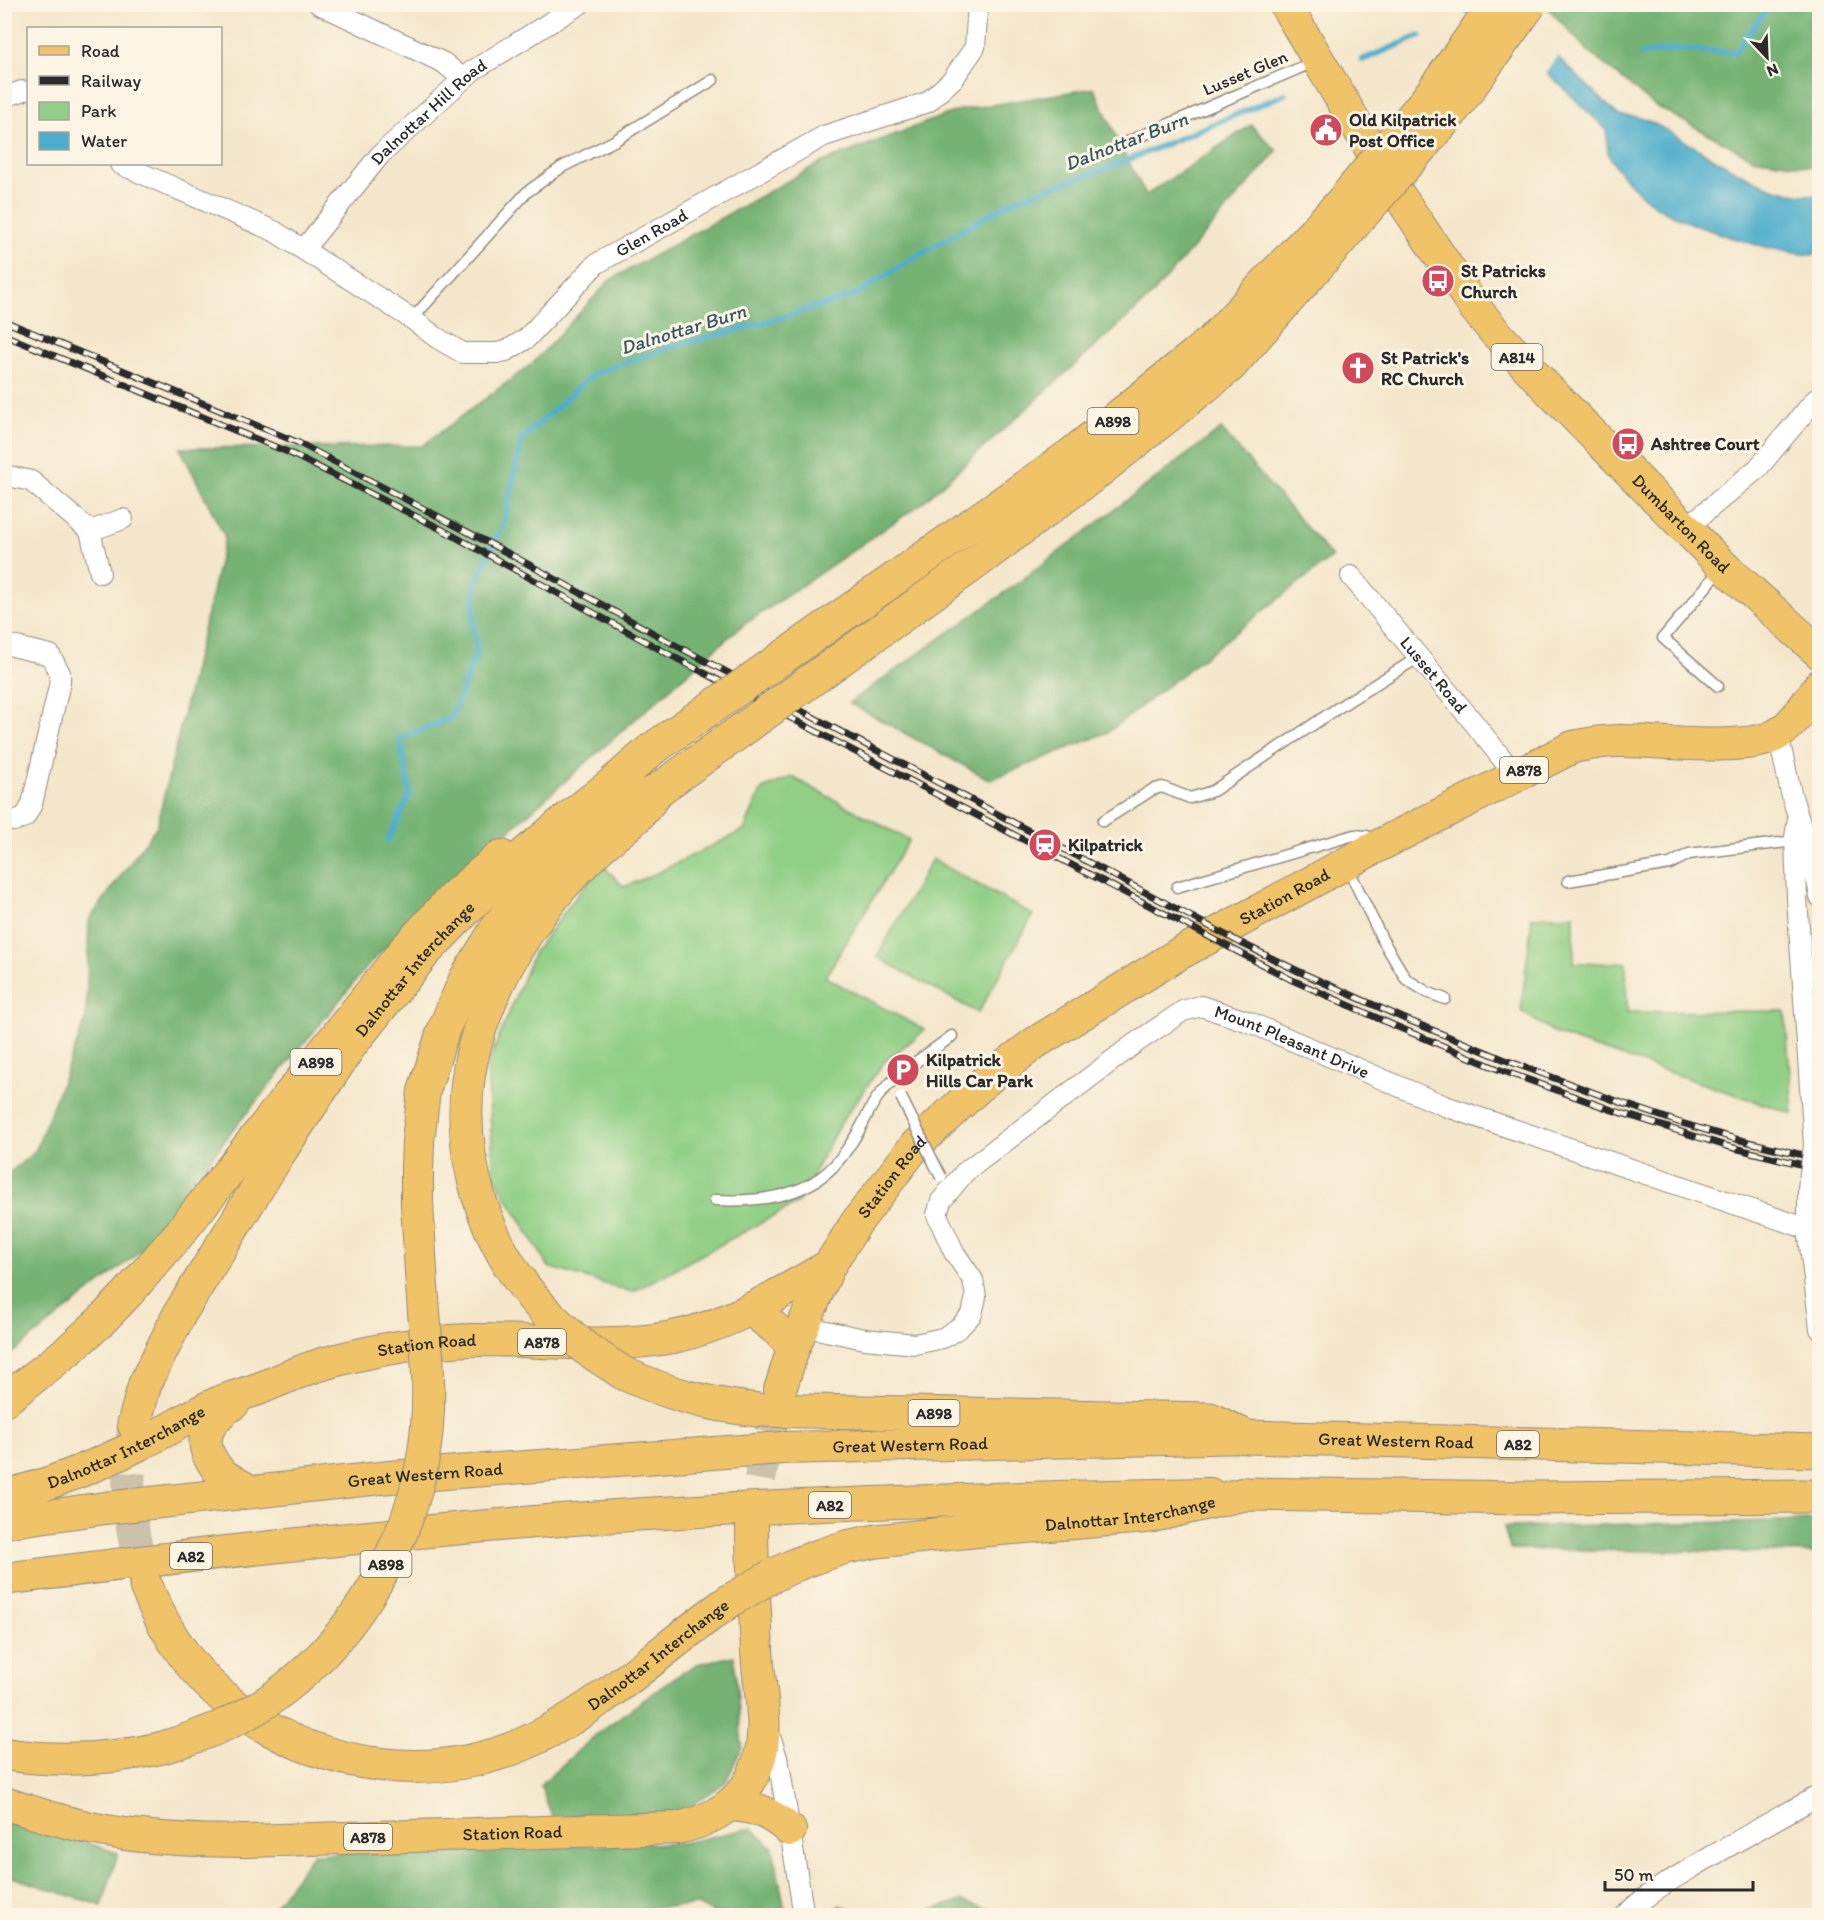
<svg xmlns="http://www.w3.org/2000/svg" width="1824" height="1920" font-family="Itim,sans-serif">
	<rect width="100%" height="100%" fill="#fcf5e5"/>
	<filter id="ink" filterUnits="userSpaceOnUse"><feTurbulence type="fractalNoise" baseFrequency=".0167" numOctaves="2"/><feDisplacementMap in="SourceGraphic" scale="12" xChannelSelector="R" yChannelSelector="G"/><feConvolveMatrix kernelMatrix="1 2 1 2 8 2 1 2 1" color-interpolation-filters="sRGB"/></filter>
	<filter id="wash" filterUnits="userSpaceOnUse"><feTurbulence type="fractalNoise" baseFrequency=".008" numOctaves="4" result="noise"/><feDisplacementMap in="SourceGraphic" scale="24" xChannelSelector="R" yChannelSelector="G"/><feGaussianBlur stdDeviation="1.35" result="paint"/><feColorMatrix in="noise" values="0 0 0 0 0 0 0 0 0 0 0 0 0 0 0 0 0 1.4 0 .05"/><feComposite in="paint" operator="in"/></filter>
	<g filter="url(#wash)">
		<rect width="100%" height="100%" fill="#f4e6cb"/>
		<g fill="#91cf86" stroke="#5e7d58" stroke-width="1.5">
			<polygon points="792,777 909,840 825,977 925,1030 884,1062 838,1127 798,1203 632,1292 549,1267 494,1176 487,1066 534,952 601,864 624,887 659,872 744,830 762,789"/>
			<polygon points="932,859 1033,915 978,1013 877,957"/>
			<polygon points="1574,915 1574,963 1626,963 1627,1012 1785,1011 1793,1114 1558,1035 1521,1011 1532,917"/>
		</g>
		<g fill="#74b273" stroke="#506e4f" stroke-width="1.5">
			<polygon points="1545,5 1819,5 1819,168 1753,158 1654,105 1589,52"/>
			<polygon points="1094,88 1120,145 1146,195 1251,125 1277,151 1150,297 921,504 738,629 521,820 372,961 227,1137 146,1247 5,1359 5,1176 35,1152 86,1019 89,920 157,826 225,537 180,448 422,446 533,363 610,280 820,163 956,111"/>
			<polygon points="1221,429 1332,557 1108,732 990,780 849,703 1011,588"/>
			<polygon points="1819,1520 1819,1553 1510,1549 1504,1527"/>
			<polygon points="5,1652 11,1674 5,1712 4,1652"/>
			<polygon points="734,1656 742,1747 726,1782 679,1814 552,1816 540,1785 599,1732 674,1678 697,1664"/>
			<polygon points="4,1815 118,1853 102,1906 5,1875"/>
			<polygon points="752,1828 773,1848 786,1915 718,1915 697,1905 528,1916 268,1915 313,1854 681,1843"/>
			<polygon points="961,1901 1006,1914 1006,1915 912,1915"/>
			<polygon points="839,1905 869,1915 828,1915"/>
		</g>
		<path fill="#4dadcb" stroke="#3c6c7b" stroke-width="1.5" d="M1456,5H1520L1535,35L1618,115C1625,117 1633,115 1640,118C1654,122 1669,132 1681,139C1725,164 1767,196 1819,196V255C1777,255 1693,228 1656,206C1642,197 1615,170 1609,155C1606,147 1609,138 1605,128L1524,51L1511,47Z"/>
		<polygon fill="#f4e6cb" points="1532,14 1537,33 1559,54 1544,74 1522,54 1510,49"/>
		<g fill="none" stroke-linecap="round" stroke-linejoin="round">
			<g stroke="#4dadcb" stroke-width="6">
				<polyline points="1642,54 1679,49 1734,53 1771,4"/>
				<polyline points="1362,60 1420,36"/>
				<polyline points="388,841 410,794 400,738 451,718 477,651 473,623 476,582 504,523 522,439 593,374 673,346 748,327 853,296 913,258 1017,199 1111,167 1285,94"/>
			</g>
		</g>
	</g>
	<g filter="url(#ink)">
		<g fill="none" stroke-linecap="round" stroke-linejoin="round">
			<polyline stroke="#ccc1ab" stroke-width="32" stroke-dasharray="32 16" stroke-linecap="butt" points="752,1527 762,1468 780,1390"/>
			<path stroke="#ccc1ab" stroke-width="33" stroke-dasharray="33 16" stroke-linecap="butt" d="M134,1424C132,1441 130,1458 129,1475C127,1512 136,1550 146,1586"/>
			<g stroke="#90887b" stroke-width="13">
				<g id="service">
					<polyline points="1120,145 1316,61"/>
					<polyline points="412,319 527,192 562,167 614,141 713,80"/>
					<polyline points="1718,686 1663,638 1721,569"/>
					<polyline points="1103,821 1152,790 1162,787 1190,798 1213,791 1347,702 1419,657"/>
					<polyline points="1347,866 1382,939 1406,979 1427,992 1445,999"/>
					<polyline points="1568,881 1670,864 1689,854 1795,841"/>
					<polyline points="1177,887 1354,835 1367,836 1374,845"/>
					<path d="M715,1200C752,1202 795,1199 825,1174C838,1164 848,1148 857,1134C864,1123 869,1109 877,1098C896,1073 927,1055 952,1036"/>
				</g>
			</g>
			<g stroke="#90887b" stroke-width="22">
				<g id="minor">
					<polyline points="319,4 444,63 463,79"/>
					<polyline points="4,97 22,91"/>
					<path id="s1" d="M120,164L274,231L412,319L437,338L463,353H497L506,351L526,339L596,264L824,136L928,102L953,79L975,47L978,4"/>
					<path id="s2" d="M304,249L380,155L472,71L580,4"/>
					<polyline points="4,475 31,481 90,531"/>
					<polyline points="1686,528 1758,468 1815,400 1820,396"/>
					<polyline points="100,573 90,531 123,519"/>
					<path id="s3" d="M1351,576L1474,723L1515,775"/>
					<polyline points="4,644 50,655 60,673 60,682 32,804 25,817 14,821 4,819"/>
					<polyline points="1778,734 1791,793 1817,881 1820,897"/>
					<polyline points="1798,819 1795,837 1797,898 1814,1145"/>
					<polyline points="1808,1188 1808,1229 1820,1329"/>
					<path id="s4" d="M802,1326L865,1339L915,1344L943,1338L960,1327L972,1314L976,1297L973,1280L954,1252L937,1215L941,1201L965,1172L1134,1044L1183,1011L1201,1006L1249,1022L1445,1106L1820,1233"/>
					<polyline points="768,1730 779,1764 804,1916"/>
					<path d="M1625,1916C1646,1893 1673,1879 1700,1863C1739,1840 1779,1817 1820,1795"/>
				</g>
			</g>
			<g stroke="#90887b" stroke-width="34">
				<g id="primary">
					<path id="s5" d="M1285,4L1394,188L1475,308L1494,331L1549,390L1723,566L1820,653"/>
					<polyline points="421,1272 417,1203 417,1169 418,1141 424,1091 443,1031 465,979 499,924 536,878 585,835 618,809 658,790"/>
					<path d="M750,1309C766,1322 782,1331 793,1349"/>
					<path id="s6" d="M780,1390L793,1349L829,1266L856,1223L915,1146L985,1081L1035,1043L1177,955L1376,847L1573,747C1588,744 1603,741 1618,741C1655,740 1749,753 1778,734C1796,722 1807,702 1820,685"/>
					<polyline points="4,1401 70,1349 100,1322 128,1293 179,1234 406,948 452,898 501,856"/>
					<path d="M234,1403C215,1416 198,1432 209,1456C213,1463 217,1470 223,1475C232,1481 242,1486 251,1492"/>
					<path id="s7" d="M4,1496C53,1484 99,1465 144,1442C169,1430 194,1413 220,1402C234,1396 249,1393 263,1387C283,1379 304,1369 326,1363C372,1350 421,1342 469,1340C536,1339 606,1350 673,1337C729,1326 780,1293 829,1266"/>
					<path id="s8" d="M4,1522L105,1508L390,1477L782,1448L1247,1437"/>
					<path d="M4,1579C217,1551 431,1528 645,1514C833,1503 1022,1497 1210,1494"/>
					<path d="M4,1754C57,1762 109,1760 161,1748"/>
					<path id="s9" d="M4,1803C38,1814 72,1825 106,1831C152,1839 198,1841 244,1841L677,1828C736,1816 768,1776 763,1714C762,1693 758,1672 757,1650C755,1609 752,1568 752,1527"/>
					<path d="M731,1805C757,1807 770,1813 790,1830"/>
				</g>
			</g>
			<g stroke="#90887b" stroke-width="35">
				<g id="trunk">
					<path d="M556,1322C484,1255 449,1145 474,1048C485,1006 505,965 529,929C548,901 572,873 597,850C609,839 623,829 635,818C644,810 651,799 658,790"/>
					<path id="s10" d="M623,1373C668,1394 709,1405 758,1410L1210,1419L1247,1437L1820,1451"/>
					<path id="s11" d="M134,1424L145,1384L180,1313L277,1156L351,1044L424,953L500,875L561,824L612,784L651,750"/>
					<path id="s12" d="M772,1576L797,1564L822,1555L846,1547L877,1541L972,1531L1151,1516L1244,1494L1531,1498L1820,1496"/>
					<path id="s13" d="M146,1586C165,1633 195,1677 237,1708C323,1772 443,1786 538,1737C609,1701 666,1645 731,1600"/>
				</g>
			</g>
			<use href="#service" stroke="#fff" stroke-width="10"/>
			<use href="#minor" stroke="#fff" stroke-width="20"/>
			<use href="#primary" stroke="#f0c369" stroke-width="32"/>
			<use href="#trunk" stroke="#f0c369" stroke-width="33"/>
			<g stroke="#2b2b2b" stroke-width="7">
				<g id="rail">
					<polyline points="4,321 299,443 517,558 677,646 939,783 1241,943 1300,972 1403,1018 1508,1061 1622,1103 1678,1122 1736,1139 1820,1159"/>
					<polyline points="4,335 290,453 441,529 672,656 1290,979 1393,1025 1498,1069 1612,1110 1726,1146 1820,1169"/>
				</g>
			</g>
			<use href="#rail" stroke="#fcf5e5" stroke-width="4.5" stroke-dasharray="14" stroke-linecap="butt"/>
			<g stroke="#90887b" stroke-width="13" stroke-linecap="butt">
				<polyline id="service-bridge" points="901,1097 941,1177"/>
			</g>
			<g stroke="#90887b" stroke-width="22" stroke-linecap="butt">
				<polyline id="minor-bridge" points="1808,1188 1814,1145"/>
			</g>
			<g stroke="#90887b" stroke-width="34" stroke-linecap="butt">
				<path id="primary-bridge" d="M161,1748C198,1737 236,1723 268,1701C347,1647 407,1552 423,1458C434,1397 425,1334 421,1272"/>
			</g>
			<g stroke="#90887b" stroke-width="35" stroke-linecap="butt">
				<g id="trunk-bridge">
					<polyline points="651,750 1072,454 1211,342 1341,203 1428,98 1495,4"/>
					<polyline points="658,790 971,566 1091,477 1230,366 1451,113 1530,4"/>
					<polyline points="556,1322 585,1348 623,1373"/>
					<polyline points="731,1600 772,1576"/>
				</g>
			</g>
			<use href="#service-bridge" stroke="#fff" stroke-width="10"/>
			<use href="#minor-bridge" stroke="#fff" stroke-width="20"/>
			<use href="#primary-bridge" stroke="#f0c369" stroke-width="32"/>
			<use href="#trunk-bridge" stroke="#f0c369" stroke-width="33"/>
		</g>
	</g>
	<defs>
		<g id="civic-disc" transform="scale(1.725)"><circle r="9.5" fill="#d1495b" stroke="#fcf5e5"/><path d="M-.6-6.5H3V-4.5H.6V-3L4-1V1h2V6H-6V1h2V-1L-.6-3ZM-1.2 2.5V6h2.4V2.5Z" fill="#fff"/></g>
		<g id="bus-disc" transform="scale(1.725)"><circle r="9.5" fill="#d1495b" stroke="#fcf5e5"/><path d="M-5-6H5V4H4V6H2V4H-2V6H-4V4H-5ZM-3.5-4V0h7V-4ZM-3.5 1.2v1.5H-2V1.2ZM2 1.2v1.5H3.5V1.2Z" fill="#fff"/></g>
		<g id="church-disc" transform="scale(1.725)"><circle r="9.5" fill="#d1495b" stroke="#fcf5e5"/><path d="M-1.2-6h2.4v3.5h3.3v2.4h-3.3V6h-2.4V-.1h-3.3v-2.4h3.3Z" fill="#fff"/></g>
		<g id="station-disc" transform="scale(1.725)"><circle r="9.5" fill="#d1495b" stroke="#fcf5e5"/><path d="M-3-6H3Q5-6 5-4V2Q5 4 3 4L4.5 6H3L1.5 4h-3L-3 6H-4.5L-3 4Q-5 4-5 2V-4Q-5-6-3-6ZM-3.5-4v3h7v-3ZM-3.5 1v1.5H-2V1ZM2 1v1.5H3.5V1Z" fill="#fff"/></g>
		<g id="parking-disc" transform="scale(1.725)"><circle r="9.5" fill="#d1495b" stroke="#fcf5e5"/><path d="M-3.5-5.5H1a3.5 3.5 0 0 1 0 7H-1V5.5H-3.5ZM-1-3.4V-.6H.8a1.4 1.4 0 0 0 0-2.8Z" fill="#fff"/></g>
	</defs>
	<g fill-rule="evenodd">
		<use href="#civic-disc" x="1326" y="130"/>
		<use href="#bus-disc" x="1438" y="281"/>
		<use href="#church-disc" x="1358" y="368"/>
		<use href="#bus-disc" x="1628" y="444"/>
		<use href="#station-disc" x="1045" y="845"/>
		<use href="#parking-disc" x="903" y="1070"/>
	</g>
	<g text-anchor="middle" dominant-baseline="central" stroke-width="6" stroke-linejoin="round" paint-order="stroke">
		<g fill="#fcf5e5" stroke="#6a6863" stroke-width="1.5">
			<rect x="1491.5" y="344" width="51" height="26" rx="4.5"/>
			<rect x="1087.5" y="408" width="51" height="26" rx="4.5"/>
			<rect x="1500" y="757" width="48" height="26" rx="4.5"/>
			<rect x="290.5" y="1049" width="51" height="26" rx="4.5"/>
			<rect x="518" y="1329" width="48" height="26" rx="4.5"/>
			<rect x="908.5" y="1400" width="51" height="26" rx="4.5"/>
			<rect x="1497" y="1431" width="42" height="26" rx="4.5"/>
			<rect x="809" y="1492" width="42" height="26" rx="4.5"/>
			<rect x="170" y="1543" width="42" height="26" rx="4.5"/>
			<rect x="360.5" y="1551" width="51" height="26" rx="4.5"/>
			<rect x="344" y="1824" width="48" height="26" rx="4.5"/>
		</g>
		<g font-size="16" font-weight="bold" fill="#2b2b2b">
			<text x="1517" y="357">A814</text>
			<text x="1113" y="421">A898</text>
			<text x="1524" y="770">A878</text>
			<text x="316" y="1062">A898</text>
			<text x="542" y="1342">A878</text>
			<text x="934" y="1413">A898</text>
			<text x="1518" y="1444">A82</text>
			<text x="830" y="1505">A82</text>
			<text x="191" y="1556">A82</text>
			<text x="386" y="1564">A898</text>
			<text x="368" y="1837">A878</text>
		</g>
		<g font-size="18" fill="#2b2b2b" stroke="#fcf5e5">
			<text transform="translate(1245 73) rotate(-23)">Lusset Glen</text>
			<text stroke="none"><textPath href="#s2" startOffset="186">Dalnottar Hill Road</textPath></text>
			<text stroke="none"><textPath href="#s1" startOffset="626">Glen Road</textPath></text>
			<text stroke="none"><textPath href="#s5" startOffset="657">Dumbarton Road</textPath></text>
			<text stroke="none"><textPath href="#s3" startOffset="129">Lusset Road</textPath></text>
			<text stroke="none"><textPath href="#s6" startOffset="729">Station Road</textPath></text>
			<text stroke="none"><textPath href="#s11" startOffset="538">Dalnottar Interchange</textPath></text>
			<text stroke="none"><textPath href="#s4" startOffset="730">Mount Pleasant Drive</textPath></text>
			<text stroke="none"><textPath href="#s6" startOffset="243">Station Road</textPath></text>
			<text stroke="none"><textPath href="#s7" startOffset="452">Station Road</textPath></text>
			<text stroke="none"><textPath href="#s10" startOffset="783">Great Western Road</textPath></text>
			<text stroke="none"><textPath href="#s8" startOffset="910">Great Western Road</textPath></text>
			<text stroke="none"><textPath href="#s7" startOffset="132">Dalnottar Interchange</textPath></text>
			<text stroke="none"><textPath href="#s8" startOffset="424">Great Western Road</textPath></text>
			<text stroke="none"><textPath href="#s12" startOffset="366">Dalnottar Interchange</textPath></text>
			<text stroke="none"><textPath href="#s13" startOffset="618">Dalnottar Interchange</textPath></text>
			<text stroke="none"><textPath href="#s9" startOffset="513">Station Road</textPath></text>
		</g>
		<g font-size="18" font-weight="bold" fill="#2b2b2b" stroke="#fcf5e5" text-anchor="start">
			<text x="1349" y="120">Old Kilpatrick<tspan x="1349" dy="21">Post Office</tspan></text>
			<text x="1461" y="271">St Patricks<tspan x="1461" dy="21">Church</tspan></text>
			<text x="1381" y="358">St Patrick's<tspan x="1381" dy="21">RC Church</tspan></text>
			<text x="1651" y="444">Ashtree Court</text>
			<text x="1068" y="845">Kilpatrick</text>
			<text x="926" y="1060">Kilpatrick<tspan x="926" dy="21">Hills Car Park</tspan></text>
		</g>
		<g font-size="20" font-style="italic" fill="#375863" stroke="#fcf5e5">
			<text transform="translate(1126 141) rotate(-21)">Dalnottar Burn</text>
			<text transform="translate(683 329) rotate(-17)">Dalnottar Burn</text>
		</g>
	</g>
	<rect width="1824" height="1920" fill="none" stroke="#fcf5e5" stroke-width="24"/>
	<rect x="27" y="27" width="195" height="138" fill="#fcf5e5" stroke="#a8a49b" stroke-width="1.5"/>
	<rect x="39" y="46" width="30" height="9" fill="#f0c369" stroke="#a8a49b" stroke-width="1.5"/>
	<text x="81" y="57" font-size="18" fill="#2b2b2b">Road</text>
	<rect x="39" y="76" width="30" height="9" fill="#2b2b2b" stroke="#a8a49b" stroke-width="1.5"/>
	<text x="81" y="87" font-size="18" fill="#2b2b2b">Railway</text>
	<rect x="39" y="102" width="30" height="18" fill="#91cf86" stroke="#a8a49b" stroke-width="1.5"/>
	<text x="81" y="117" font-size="18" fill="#2b2b2b">Park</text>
	<rect x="39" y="132" width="30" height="18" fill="#4dadcb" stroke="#a8a49b" stroke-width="1.5"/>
	<text x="81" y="147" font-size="18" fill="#2b2b2b">Water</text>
	<g transform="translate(1767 57) rotate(157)" stroke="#fcf5e5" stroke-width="4.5" paint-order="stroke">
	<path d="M0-4.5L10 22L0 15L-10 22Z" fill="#2b2b2b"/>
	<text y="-9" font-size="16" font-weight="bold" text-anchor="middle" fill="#2b2b2b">N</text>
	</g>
	<path d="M1605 1881v9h148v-9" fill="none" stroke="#2b2b2b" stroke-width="3"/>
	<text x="1614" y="1881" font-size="18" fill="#2b2b2b" stroke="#fcf5e5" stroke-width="4.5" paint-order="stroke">50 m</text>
</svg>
